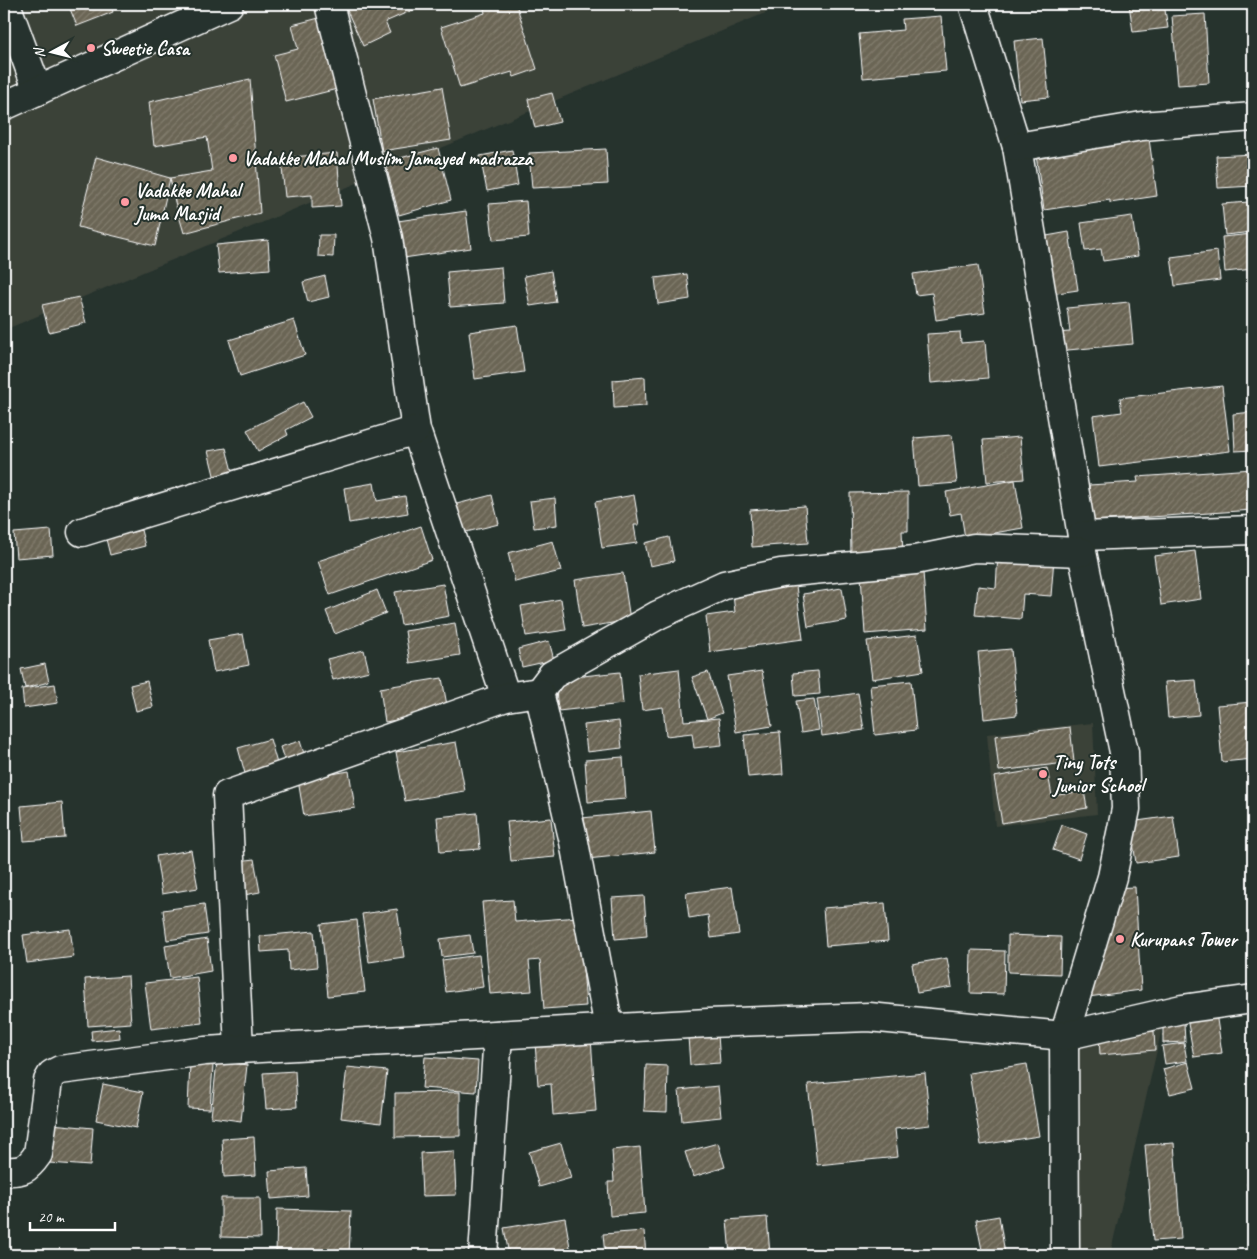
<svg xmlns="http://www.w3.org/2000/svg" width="1257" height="1259" font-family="Caveat,sans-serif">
	<defs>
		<pattern id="building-hatch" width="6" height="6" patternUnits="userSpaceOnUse" patternTransform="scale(1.25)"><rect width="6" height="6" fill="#6b6554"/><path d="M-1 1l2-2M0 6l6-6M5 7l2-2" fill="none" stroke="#817c6e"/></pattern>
	</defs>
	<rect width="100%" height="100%" fill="#26332d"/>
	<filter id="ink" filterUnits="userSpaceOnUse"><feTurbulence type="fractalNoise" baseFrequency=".02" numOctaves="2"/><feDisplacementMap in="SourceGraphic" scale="10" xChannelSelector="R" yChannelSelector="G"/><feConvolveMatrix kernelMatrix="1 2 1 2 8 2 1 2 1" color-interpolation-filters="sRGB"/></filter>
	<g filter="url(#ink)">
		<g fill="#3b4239">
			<polygon points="4,4 787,4 4,330"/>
			<polygon points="1093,723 1097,814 995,826 987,734"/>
			<polygon points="1165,1015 1110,1255 1062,1255 1056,1041"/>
		</g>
		<g fill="url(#building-hatch)" stroke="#fff">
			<polygon points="68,4 110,4 113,12 77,26"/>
			<polygon points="344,4 421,4 422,6 385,22 390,33 363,46"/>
			<polygon points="483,4 516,4 537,69 514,77 512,72 460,88 441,27 485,13"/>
			<polygon points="899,4 935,4 900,9"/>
			<polygon points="1129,4 1164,4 1168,28 1133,32"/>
			<polygon points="1205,14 1209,83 1178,85 1172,16"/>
			<polygon points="327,16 341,88 286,102 274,55 298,49 292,25"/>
			<polygon points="941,16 946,71 863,78 859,34 903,30 902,19"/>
			<polygon points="4,20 18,56 4,62"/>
			<polygon points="1043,38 1049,97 1020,100 1014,41"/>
			<polygon points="250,79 260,213 184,233 175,202 170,178 212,171 207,137 154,146 149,102"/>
			<polygon points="442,87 451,140 382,151 373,99"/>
			<polygon points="552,93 560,122 535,128 528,99"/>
			<polygon points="1148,132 1157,196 1110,203 1110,200 1044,210 1035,148"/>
			<polygon points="438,148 451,200 399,215 385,162"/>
			<polygon points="606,149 608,184 532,188 529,153"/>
			<polygon points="512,150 518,185 487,191 480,156"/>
			<polygon points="337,153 341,206 312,208 312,195 285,197 281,158"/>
			<polygon points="1253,154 1253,186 1218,188 1216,156"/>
			<polygon points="96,157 170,178 155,246 78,227"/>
			<polygon points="526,201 529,237 493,240 489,204"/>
			<polygon points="1249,202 1252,232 1225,235 1222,204"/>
			<polygon points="466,211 471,248 397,259 391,222"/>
			<polygon points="1132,216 1138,256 1103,261 1101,249 1085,251 1081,223"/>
			<polygon points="1069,232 1078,290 1050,294 1041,237"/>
			<polygon points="1253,234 1253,269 1225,272 1222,237"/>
			<polygon points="319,235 334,235 333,257 318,256"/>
			<polygon points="268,240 270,269 219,273 216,245"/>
			<polygon points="1217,251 1220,280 1175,286 1171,257"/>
			<polygon points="978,265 985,313 936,320 932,293 916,295 913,274"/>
			<polygon points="501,267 504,303 450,307 447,272"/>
			<polygon points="551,271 556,302 530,306 524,276"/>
			<polygon points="687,274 690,299 658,304 655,278"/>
			<polygon points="325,276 329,297 308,302 303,282"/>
			<polygon points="79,297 86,323 49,332 42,305"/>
			<polygon points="1129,302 1133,344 1057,351 1055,333 1070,332 1067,308"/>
			<polygon points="294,320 305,355 240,376 229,340"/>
			<polygon points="517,325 524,372 475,379 469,332"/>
			<polygon points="960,332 961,343 985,341 988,378 931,383 927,334"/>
			<polygon points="645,377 646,406 614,408 613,380"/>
			<polygon points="1222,386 1230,451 1099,467 1093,416 1122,412 1120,398"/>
			<polygon points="303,402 311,417 286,430 288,435 258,451 247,430"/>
			<polygon points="1253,412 1253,450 1235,451 1233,414"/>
			<polygon points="952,435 957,483 918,486 914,438"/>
			<polygon points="1020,437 1024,479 987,482 983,440"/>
			<polygon points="226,448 233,475 215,479 208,451"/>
			<polygon points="1253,469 1253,510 1092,521 1089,485 1138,482 1137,477"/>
			<polygon points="1015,480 1023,528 965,538 961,513 950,515 946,492"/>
			<polygon points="374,483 377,501 405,496 408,513 349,523 344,488"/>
			<polygon points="908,492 908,531 902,531 903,555 851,556 850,493"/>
			<polygon points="492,495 499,524 458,534 445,507"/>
			<polygon points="634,495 639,525 634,525 637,543 602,548 595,502"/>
			<polygon points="555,498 557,525 534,528 530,501"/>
			<polygon points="805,506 808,543 752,547 750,510"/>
			<polygon points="421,526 432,560 330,595 318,561"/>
			<polygon points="51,530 53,555 16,558 14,533"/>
			<polygon points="141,530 145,546 110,555 106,539"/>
			<polygon points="669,537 674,561 650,566 645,543"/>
			<polygon points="553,541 561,571 515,582 508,553"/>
			<polygon points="1195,551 1201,599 1161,605 1154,556"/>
			<polygon points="998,554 1054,558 1051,596 1023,594 1021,619 975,615 978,586 996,588"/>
			<polygon points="923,572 927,629 865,634 861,576"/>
			<polygon points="623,573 630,620 582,628 575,580"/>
			<polygon points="443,584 449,616 401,625 395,592"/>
			<polygon points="796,586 803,639 710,652 706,616 735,612 733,595"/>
			<polygon points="842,588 847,620 808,627 803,594"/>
			<polygon points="377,590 386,613 335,634 326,611"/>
			<polygon points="561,599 566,630 526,636 521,606"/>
			<polygon points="455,623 460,655 410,663 405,631"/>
			<polygon points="243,634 249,665 214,672 208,640"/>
			<polygon points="917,635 923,671 872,679 867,641"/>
			<polygon points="549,641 554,660 522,667 518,649"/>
			<polygon points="1011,649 1017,715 984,719 978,652"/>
			<polygon points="364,650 369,671 333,680 327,659"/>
			<polygon points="45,664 49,682 25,688 21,669"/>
			<polygon points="679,669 684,721 719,718 722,745 694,748 692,733 666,736 663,707 642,710 638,674"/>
			<polygon points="762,671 772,726 736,732 727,676"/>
			<polygon points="818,671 820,694 795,696 793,673"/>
			<polygon points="620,672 623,704 558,711 555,679"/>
			<polygon points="708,672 722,713 707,719 692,677"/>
			<polygon points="442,678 448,711 385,722 380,688"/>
			<polygon points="1196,680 1199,715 1168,718 1165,682"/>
			<polygon points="147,681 153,707 136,711 130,685"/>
			<polygon points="911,681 916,730 875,735 870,685"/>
			<polygon points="55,684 58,703 24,708 22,689"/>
			<polygon points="858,693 864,730 822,736 817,699"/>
			<polygon points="814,699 819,730 801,733 796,701"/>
			<polygon points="1253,702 1253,759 1222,762 1217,705"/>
			<polygon points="619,721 622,748 587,752 584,725"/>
			<polygon points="1070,727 1074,762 999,771 995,736"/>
			<polygon points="780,732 783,774 748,777 744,735"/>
			<polygon points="270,739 278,767 246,777 238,748"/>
			<polygon points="300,741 306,760 286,766 280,747"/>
			<polygon points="456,742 465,791 405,801 396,752"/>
			<polygon points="623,757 626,799 588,802 585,760"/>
			<polygon points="1047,768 1052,796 1084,791 1087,808 1002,823 994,777"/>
			<polygon points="349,771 355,808 304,816 298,780"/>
			<polygon points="62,802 65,838 24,841 21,806"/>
			<polygon points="651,811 655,852 587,859 582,818"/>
			<polygon points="477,813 480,849 440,852 437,817"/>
			<polygon points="1173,816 1179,857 1136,863 1130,822"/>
			<polygon points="551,818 555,857 511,861 507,822"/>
			<polygon points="1062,825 1087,834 1079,859 1053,850"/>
			<polygon points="191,850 198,888 162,894 156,856"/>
			<polygon points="254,859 260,892 244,895 238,861"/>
			<polygon points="732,887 739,934 711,938 708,915 689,918 686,893"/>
			<polygon points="1135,887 1141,990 1088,997 1113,888"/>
			<polygon points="644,896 647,936 615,939 612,898"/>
			<polygon points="513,900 515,922 579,917 586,1006 544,1009 540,960 529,961 532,991 490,994 482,902"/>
			<polygon points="885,903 888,941 826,946 823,908"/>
			<polygon points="204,904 208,934 167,940 163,910"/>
			<polygon points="397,909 404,957 369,962 362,914"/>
			<polygon points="357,920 365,992 328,996 321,924"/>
			<polygon points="70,929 74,957 27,963 23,935"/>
			<polygon points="314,931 317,967 289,970 288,950 261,952 260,936"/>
			<polygon points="470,935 473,953 442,957 440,939"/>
			<polygon points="1008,935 1061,937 1060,974 1008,972"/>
			<polygon points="207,939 211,971 170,978 165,946"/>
			<polygon points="971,950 1005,951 1004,994 970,993"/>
			<polygon points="479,955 483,987 446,992 442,960"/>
			<polygon points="947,958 952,987 917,993 912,964"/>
			<polygon points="128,976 131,1023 88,1026 85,979"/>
			<polygon points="197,977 202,1023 151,1029 145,983"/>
			<polygon points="1216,1013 1222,1053 1194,1057 1187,1018"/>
			<polygon points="1163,1023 1184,1023 1185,1042 1163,1043"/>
			<polygon points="119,1028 120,1038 92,1041 91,1031"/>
			<polygon points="1154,1031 1155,1050 1100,1055 1099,1036"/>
			<polygon points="718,1035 720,1063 690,1065 688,1037"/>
			<polygon points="591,1038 596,1111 553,1115 551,1084 538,1085 535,1042"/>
			<polygon points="1184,1043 1187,1061 1165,1064 1162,1046"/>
			<polygon points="425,1057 478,1061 476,1092 422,1088"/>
			<polygon points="217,1061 247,1065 241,1121 211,1117"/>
			<polygon points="1188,1062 1195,1088 1170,1094 1163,1069"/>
			<polygon points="190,1063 213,1065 210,1109 188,1108"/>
			<polygon points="1027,1064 1039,1136 981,1145 969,1073"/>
			<polygon points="646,1065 668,1066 667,1112 644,1111"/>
			<polygon points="347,1067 387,1071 381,1123 341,1118"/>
			<polygon points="295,1071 297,1107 266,1109 263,1073"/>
			<polygon points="925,1073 930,1125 895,1129 898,1157 817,1165 808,1084"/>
			<polygon points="103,1084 143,1092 136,1128 96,1120"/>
			<polygon points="718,1086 721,1117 682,1121 679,1090"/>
			<polygon points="460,1092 460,1136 395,1137 395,1093"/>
			<polygon points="52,1124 93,1128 90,1166 49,1163"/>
			<polygon points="254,1137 256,1175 224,1177 222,1139"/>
			<polygon points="561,1143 571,1178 539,1187 529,1152"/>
			<polygon points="718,1143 725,1167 693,1177 685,1152"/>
			<polygon points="1174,1143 1181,1239 1153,1241 1145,1145"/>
			<polygon points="640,1147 645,1213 610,1216 608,1182 614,1182 612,1150"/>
			<polygon points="454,1151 456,1195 422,1196 420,1153"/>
			<polygon points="306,1168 308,1196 271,1199 269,1171"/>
			<polygon points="1253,1182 1253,1205 1249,1205 1247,1183"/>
			<polygon points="221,1198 260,1198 261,1238 221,1237"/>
			<polygon points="277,1209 351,1211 349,1255 276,1255"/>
			<polygon points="999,1216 1005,1254 998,1255 983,1255 976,1220"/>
			<polygon points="767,1217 770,1255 730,1255 727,1220"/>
			<polygon points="565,1218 571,1253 559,1255 509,1255 504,1228"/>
			<polygon points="644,1231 646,1255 605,1255 603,1234"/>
			<polygon points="465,1251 465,1255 427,1255 427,1252"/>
		</g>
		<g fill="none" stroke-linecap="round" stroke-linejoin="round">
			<g stroke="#fff" stroke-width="31">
				<g id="street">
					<polyline points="6,4 38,91"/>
					<polyline points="329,4 388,238 416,430 506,697"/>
					<polyline points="973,4 1017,147 1082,536 1082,552 1124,752 1126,809 1112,877 1064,1036 1065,1255"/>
					<polyline points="1017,147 1142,126 1253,117"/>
					<polyline points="82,532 416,430"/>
					<polyline points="1082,536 1253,530"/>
					<polyline points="539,692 552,675 658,615 724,585 781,573 915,560 974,548 1082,552"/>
					<polyline points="239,1049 227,795 506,697 539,692 574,842 609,1028"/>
					<path d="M4,1171C22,1172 27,1170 38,1154L48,1081L52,1074L60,1070L205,1051L708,1023L869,1017L1064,1036L1182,1009L1253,999"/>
					<polyline points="483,1255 498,1035"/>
				</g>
			</g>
			<g stroke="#fff" stroke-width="31">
				<polyline id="primary" points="4,106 229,4"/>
			</g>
			<use href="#street" stroke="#26332d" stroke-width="28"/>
			<use href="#primary" stroke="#26332d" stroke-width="28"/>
		</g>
	</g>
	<g fill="#ff9aa2" stroke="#26332d" stroke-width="2">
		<circle cx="91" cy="48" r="5"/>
		<circle cx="233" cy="158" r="5"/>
		<circle cx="125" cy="202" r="5"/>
		<circle cx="1043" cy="774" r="5"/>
		<circle cx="1120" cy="939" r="5"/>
	</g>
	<g text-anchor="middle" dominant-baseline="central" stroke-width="4" stroke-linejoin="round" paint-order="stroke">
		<g font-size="20" font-weight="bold" fill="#fff" stroke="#26332d" text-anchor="start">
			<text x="101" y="48">Sweetie Casa</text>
			<text x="243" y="158">Vadakke Mahal Muslim Jamayed madrazza</text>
			<text x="135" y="190">Vadakke Mahal<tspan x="135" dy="23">Juma Masjid</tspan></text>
			<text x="1053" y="762">Tiny Tots<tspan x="1053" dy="23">Junior School</tspan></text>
			<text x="1130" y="939">Kurupans Tower</text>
		</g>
	</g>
	<rect width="1257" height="1259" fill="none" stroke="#26332d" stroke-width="20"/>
	<rect x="10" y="10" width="1237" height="1239" fill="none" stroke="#fff" stroke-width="2" filter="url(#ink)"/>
	<g transform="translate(52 52) rotate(263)" stroke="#26332d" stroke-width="4" paint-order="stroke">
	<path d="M0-4L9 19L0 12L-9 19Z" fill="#ffffff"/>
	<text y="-8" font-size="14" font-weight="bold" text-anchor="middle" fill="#ffffff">N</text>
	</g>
	<path d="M30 1222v8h85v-8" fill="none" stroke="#ffffff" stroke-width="2.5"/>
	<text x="38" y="1222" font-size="15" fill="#ffffff" stroke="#26332d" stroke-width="4" paint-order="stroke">20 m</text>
</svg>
